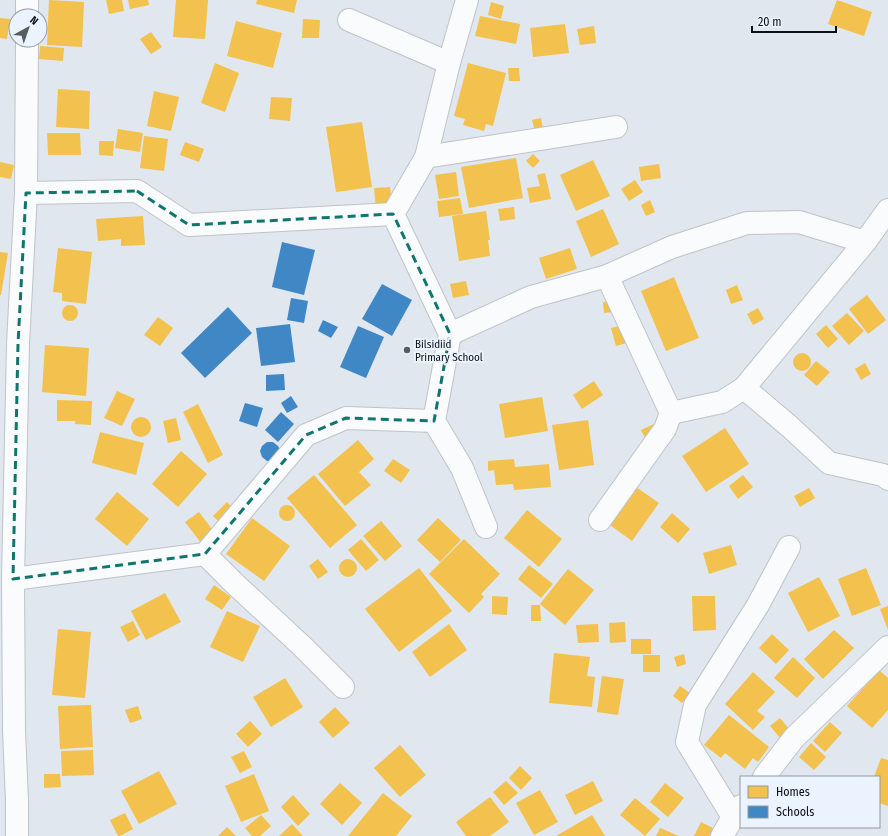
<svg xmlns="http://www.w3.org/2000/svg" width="888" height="836" font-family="'Fira Sans Condensed',sans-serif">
	<rect width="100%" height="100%" fill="#e1e7ee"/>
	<g fill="#f2c14e">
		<polygon points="49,0 84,2 82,47 47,45"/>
		<polygon points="106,0 122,0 124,11 109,14"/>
		<polygon points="128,0 148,0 149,5 130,9"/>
		<polygon points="176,0 208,0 205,39 173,37"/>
		<polygon points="257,0 297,0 294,13 256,4"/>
		<polygon points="837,0 872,12 864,36 828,24"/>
		<polygon points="491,2 504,6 501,19 488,15"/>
		<polygon points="480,16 520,24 516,44 475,36"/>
		<polygon points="0,18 10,19 7,39 0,38"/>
		<polygon points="303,19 320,20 319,38 302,38"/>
		<polygon points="236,21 282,33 273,68 227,56"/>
		<polygon points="565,24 569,53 533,57 530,28"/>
		<polygon points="594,26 596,43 580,45 577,29"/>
		<polygon points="151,32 162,47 151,54 140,39"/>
		<polygon points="40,46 64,48 63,61 39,59"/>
		<polygon points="215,63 239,73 225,112 201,103"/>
		<polygon points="468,63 506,73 493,126 486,124 484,131 463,125 465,119 454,116"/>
		<polygon points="508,68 519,68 520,81 509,81"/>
		<polygon points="58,89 90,91 89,129 56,127"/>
		<polygon points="154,91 179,97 171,131 147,126"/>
		<polygon points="271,97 292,98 290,121 269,119"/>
		<polygon points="541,118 543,129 535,132 532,120"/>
		<polygon points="362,122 372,187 336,192 326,127"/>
		<polygon points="118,129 143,133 140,152 115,148"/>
		<polygon points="47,133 80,133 81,155 48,155"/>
		<polygon points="144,136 168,139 164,171 140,168"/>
		<polygon points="99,141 114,141 113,156 99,155"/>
		<polygon points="185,142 204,149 199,162 180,155"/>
		<polygon points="533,154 540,161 533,168 526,161"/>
		<polygon points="516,158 523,198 469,208 461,167"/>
		<polygon points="593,160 610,196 576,211 560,175"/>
		<polygon points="0,162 14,165 11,179 0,177"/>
		<polygon points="659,164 661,178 641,181 639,167"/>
		<polygon points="456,172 459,196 439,199 435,175"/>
		<polygon points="545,173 551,199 530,203 527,188 540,186 537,175"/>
		<polygon points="635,180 643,192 629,201 621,189"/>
		<polygon points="390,187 392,208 376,209 374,188"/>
		<polygon points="460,198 463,214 439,217 437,201"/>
		<polygon points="650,200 655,212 646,216 641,205"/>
		<polygon points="514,207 515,219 500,221 498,209"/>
		<polygon points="603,209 619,244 591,257 576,221"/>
		<polygon points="486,211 490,240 488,240 490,256 459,261 452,216"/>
		<polygon points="143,216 145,245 121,246 121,239 98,241 96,219"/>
		<polygon points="58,248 92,252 86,304 62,301 62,293 53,292"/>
		<polygon points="570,248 577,269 546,279 539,258"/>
		<polygon points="0,252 8,253 1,295 0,295"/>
		<polygon points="674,277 699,338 666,351 641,291"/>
		<polygon points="466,281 469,295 453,298 450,284"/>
		<polygon points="737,285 743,300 731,304 726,290"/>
		<polygon points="867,295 886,320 868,334 849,309"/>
		<polygon points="612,301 614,312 604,313 603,302"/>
		<circle cx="70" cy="313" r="8"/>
		<polygon points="758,308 764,319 753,325 747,314"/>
		<polygon points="847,313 864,331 849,345 832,326"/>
		<polygon points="158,317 173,328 160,346 144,335"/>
		<polygon points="629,324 634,341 616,346 611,328"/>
		<polygon points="826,325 838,339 828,348 816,334"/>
		<polygon points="45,345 89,348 86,396 42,392"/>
		<circle cx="802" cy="362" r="9"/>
		<polygon points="816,361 830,372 817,386 804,375"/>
		<polygon points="865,363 871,374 861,380 855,369"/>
		<polygon points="594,381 603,395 582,409 573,395"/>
		<polygon points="117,391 135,399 122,426 104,418"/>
		<polygon points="542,397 548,431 505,438 499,404"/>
		<polygon points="57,400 92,401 91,425 75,424 75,421 57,421"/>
		<polygon points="198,404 223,455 208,463 183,412"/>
		<circle cx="141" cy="427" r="10"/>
		<polygon points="176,418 181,440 168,443 163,421"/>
		<polygon points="588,420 594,465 559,470 552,425"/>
		<polygon points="656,423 646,440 641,430"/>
		<polygon points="725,428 749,464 706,492 682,456"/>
		<polygon points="100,432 144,443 136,475 92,463"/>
		<polygon points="358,440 374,459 359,472 371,485 345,506 318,474"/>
		<polygon points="181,451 207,474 178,507 152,484"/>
		<polygon points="393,459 410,470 401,483 384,471"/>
		<polygon points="514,459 515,467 549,464 551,487 514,490 513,484 496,485 494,470 488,471 488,461"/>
		<polygon points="314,475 357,525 330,548 287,498"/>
		<polygon points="743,475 753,487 738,499 729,486"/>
		<polygon points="636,487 659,503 632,541 610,525"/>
		<polygon points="809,488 815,498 800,507 794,496"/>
		<polygon points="117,492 149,519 127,546 95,519"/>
		<polygon points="227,502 236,511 223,526 213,516"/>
		<circle cx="287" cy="513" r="8"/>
		<polygon points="527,510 562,539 539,567 504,538"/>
		<polygon points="199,512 215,533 201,543 185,522"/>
		<polygon points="672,513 690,529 678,543 660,527"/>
		<polygon points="252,518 290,546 264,581 226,554"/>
		<polygon points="438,518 461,540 440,562 417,540"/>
		<polygon points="381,521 402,546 385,561 363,536"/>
		<polygon points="361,539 379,560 366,571 348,550"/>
		<polygon points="464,539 500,574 481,594 484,597 469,613 429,574"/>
		<polygon points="731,545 737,565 709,574 703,553"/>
		<circle cx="348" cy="568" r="9"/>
		<polygon points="318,559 328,572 318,579 309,566"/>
		<polygon points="529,565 553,584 541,598 518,579"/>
		<polygon points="419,568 452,611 399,652 365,609"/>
		<polygon points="866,568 881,605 852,616 838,579"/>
		<polygon points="568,569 594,590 565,625 540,604"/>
		<polygon points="819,577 840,616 808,632 788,593"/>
		<polygon points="214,585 231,597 222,610 205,599"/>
		<polygon points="165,593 181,622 146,640 131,611"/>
		<polygon points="492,596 508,597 507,615 492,614"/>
		<polygon points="692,596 715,596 716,630 693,631"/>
		<polygon points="531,605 540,605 541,621 531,621"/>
		<polygon points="888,606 888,630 880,609"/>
		<polygon points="227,611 260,626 243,662 210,647"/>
		<polygon points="133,621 140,635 128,642 120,627"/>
		<polygon points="625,622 626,642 610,643 609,623"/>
		<polygon points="449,624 467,650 430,677 412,652"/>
		<polygon points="598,624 599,642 578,643 576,625"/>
		<polygon points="58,629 91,632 85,698 52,695"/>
		<polygon points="834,630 854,648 823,679 804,659"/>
		<polygon points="772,634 789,650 776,664 759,648"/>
		<rect x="631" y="639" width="20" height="15"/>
		<polygon points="554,653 590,657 587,676 595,677 592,707 549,703"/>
		<polygon points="684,654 686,664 677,667 674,657"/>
		<rect x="643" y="655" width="17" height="17"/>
		<polygon points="793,657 815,678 797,698 774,678"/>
		<polygon points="879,670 888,678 888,710 872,728 847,706"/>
		<polygon points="753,672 775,692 757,711 765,717 753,730 725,704"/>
		<polygon points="602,676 624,679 618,715 597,712"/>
		<polygon points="285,678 303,707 271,727 253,697"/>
		<polygon points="680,686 690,693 682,703 673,696"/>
		<polygon points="91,705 93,747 60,749 58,706"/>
		<polygon points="138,706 142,719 130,723 125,710"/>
		<polygon points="335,707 350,723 333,738 319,722"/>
		<polygon points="729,715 769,747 758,762 753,758 745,769 725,753 721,758 704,745"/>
		<polygon points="780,718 790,730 780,738 770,726"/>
		<polygon points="250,721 262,734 248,747 236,734"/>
		<polygon points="830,722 842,733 825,752 813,741"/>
		<polygon points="811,743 826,757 814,770 799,757"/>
		<polygon points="400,745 426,775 400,797 374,768"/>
		<polygon points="93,750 94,775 62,776 61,751"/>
		<polygon points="244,751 252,767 240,773 231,757"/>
		<polygon points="881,758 888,760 888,806 879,803 879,777 874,777"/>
		<polygon points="520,766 532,778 521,790 509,778"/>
		<polygon points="159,771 177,804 139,824 121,791"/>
		<polygon points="44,774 60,774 61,787 44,788"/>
		<polygon points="254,774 269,811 241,822 225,786"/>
		<polygon points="506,781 518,793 504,805 493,792"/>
		<polygon points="593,781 603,801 575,815 565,795"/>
		<polygon points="340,783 362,803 342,825 320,804"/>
		<polygon points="665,783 684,798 668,817 650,802"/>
		<polygon points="540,790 558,822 534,835 516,803"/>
		<polygon points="383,793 412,816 396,836 348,836"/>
		<polygon points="293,795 310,814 298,826 281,807"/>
		<polygon points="490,797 509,822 490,836 466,836 456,822"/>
		<polygon points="635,798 660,819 645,836 620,815"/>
		<polygon points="125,813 133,829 120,836 118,836 110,820"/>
		<polygon points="261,815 271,826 260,836 252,836 245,828"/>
		<polygon points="592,815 605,836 556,836"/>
		<polygon points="701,822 715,829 712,836 694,836"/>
		<polygon points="292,824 303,836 279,836"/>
		<polygon points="227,827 236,836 218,836"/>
		<polygon points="660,828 679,836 656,836"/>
	</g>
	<g fill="#3f88c5">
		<polygon points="282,242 315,250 304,295 272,287"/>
		<polygon points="382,284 412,300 392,336 362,319"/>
		<polygon points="291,298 308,301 304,323 287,320"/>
		<polygon points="228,307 252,333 205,378 181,353"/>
		<polygon points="323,320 338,327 331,338 318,331"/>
		<polygon points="290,324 295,362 261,366 256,328"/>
		<polygon points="358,326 384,337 366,378 340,367"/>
		<polygon points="284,374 285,390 266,391 266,375"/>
		<polygon points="291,396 298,407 287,413 281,403"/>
		<polygon points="245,403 263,408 257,427 239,421"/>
		<polygon points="281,412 294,424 278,442 265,430"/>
		<polygon points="267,442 273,442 278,446 281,452 274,461 267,461 262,457 260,451 262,446"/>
	</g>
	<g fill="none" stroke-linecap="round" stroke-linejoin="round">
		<g stroke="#bec3c8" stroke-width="24">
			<g id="street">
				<polyline points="467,0 449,63 426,157 393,214 450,334 434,421 462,468 486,527"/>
				<polyline points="27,16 27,0"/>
				<polyline points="349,20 449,63"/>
				<polyline points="426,157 616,127"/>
				<polyline points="26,193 137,191 189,225 393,214"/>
				<polyline points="450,334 531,297 607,276 672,247 747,223 799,222 865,242"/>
				<polyline points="744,388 789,426 829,463 883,475 888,479"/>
				<polyline points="671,413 722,402 744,388 865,242 888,210"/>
				<polyline points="600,520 665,429 671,413 607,276"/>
				<polyline points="205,554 235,584 302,646 343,687"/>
				<polyline points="13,579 205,554 306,435 346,418 434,421"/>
				<polyline points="764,777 794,738 888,647"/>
				<polyline points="733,817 687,742 695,705 758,605 789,547"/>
				<polyline points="17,836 17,801 14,731 13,579 18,344 26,193 27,40"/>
				<polyline points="722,836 733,817 741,806"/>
			</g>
		</g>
		<use href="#street" stroke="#fafbfc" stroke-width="22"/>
	</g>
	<path fill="none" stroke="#0f766e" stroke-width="3" stroke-dasharray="8 5" stroke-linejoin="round" d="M137,191L189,225L393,214L450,334L434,421L346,418L306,435L205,554L13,579L18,344L26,193Z"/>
	<circle fill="#575c61" stroke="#ebf3fe" stroke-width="1.5" cx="407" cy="350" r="4"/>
	<g text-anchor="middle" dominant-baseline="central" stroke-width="4" stroke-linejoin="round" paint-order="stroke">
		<g font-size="11" fill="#0d1115" stroke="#ebf3fe" text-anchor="start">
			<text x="415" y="344">Bilsidiid<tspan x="415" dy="13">Primary School</tspan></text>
		</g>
	</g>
	<rect x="740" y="776" width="140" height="52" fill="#ebf3fe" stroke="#9299a1"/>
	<rect x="748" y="786" width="20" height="12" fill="#f2c14e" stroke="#9299a1"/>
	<text x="776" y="796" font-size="12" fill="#0d1115">Homes</text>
	<rect x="748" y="806" width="20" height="12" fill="#3f88c5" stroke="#9299a1"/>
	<text x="776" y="816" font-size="12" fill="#0d1115">Schools</text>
	<g transform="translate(28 28) rotate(40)"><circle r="19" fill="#ebf3fe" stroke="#9299a1"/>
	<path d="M0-3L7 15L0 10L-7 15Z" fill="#575c61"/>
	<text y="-6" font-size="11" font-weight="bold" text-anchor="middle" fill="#0d1115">N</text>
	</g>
	<path d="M752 26v6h84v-6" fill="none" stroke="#0d1115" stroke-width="2"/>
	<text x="758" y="26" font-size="12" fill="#0d1115" stroke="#ebf3fe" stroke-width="3" paint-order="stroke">20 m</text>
</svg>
